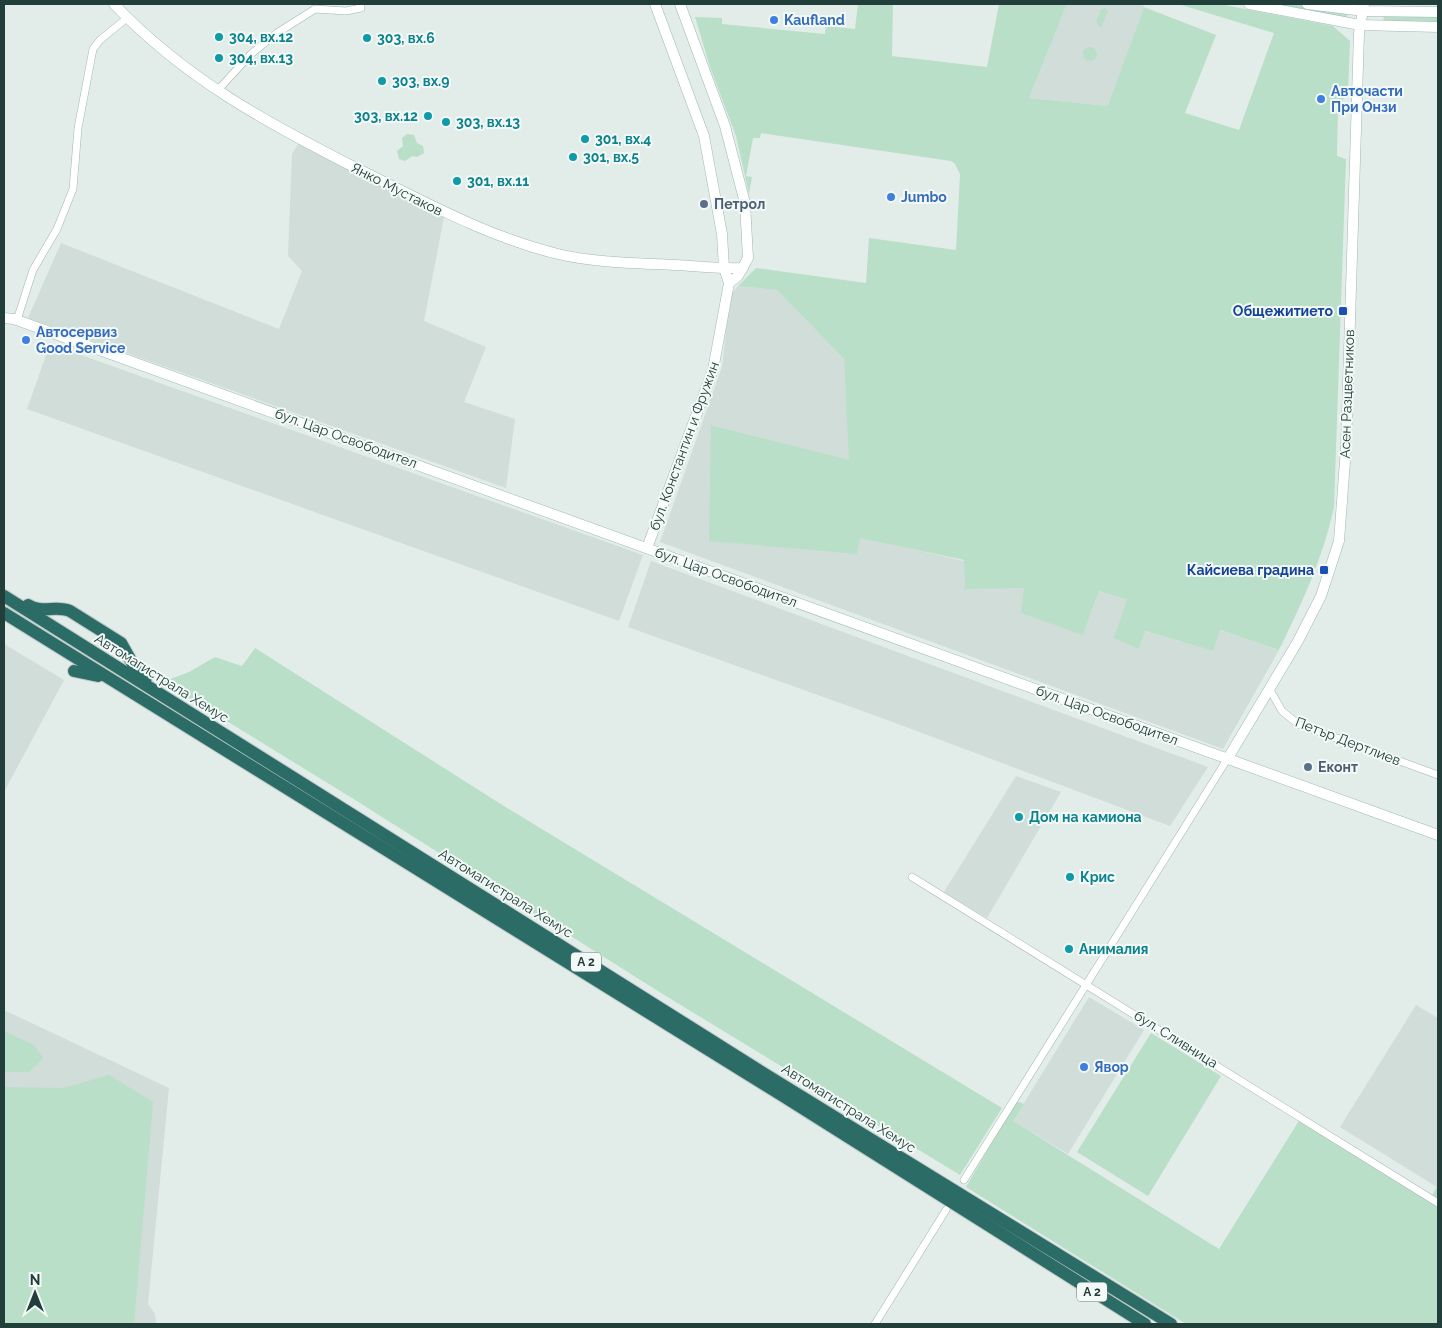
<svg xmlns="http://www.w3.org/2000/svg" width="1442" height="1328" font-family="Raleway,sans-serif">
	<rect width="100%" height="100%" fill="#e2ede9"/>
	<g fill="#d0ddd8">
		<polygon points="1067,4 1142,4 1144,7 1109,106 1029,98"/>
		<polygon points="303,136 446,207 424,321 486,347 464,402 515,419 506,488 28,318 61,243 279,329 302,271 288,256 292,154"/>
		<polygon points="738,286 777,290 844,359 850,461 712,425 857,554 859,537 964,561 1024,588 1083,635 1099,591 1127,600 1139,649 1144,631 1213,651 1219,630 1279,650 1223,749 660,542 722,367 730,296"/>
		<polygon points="50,344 643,555 619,621 27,409"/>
		<polygon points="651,561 1208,767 1170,826 882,718 628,627"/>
		<polygon points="4,644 64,680 4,792"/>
		<polygon points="1016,776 1061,792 987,918 944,892"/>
		<polygon points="1089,997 1144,1030 1068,1154 1013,1121"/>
		<polygon points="1416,1005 1438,1018 1437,1187 1340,1127"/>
		<polygon points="4,1010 169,1088 148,1304 155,1314 156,1324 4,1324"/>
	</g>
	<g fill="#b9dfc8">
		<path d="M858,4H893L892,56L987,67L999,4H1067L1029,98L1108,106L1144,7L1216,35L1185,113L1239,130L1274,33L1178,4H1219L1333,26L1350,41L1348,92L1338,107L1337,156L1346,159L1334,507C1323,558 1302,603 1279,650L1220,630L1213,651L1145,631L1139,649L1114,638L1127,600L1099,591L1083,635L1021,613L1024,588L965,589L964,560L860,538L857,554L709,541L711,425L849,460L844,359L777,290L738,286L756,268L866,283L869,238L956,250L960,174L955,164L951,161L761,133L760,138H753L746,176L752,177L749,194L736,136L710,67L695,17L722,18V24L825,34L826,26L855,29Z"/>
		<polygon points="1252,4 1307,4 1348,9 1346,23"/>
		<polygon points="1105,8 1108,11 1101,28 1096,22 1101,10"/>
		<polygon points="1383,11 1438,12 1438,26 1384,25"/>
		<circle cx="1090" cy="54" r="7"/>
		<polygon points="407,134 414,135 417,143 423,146 424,153 417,157 412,156 405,161 399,159 397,151 403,146 402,138"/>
		<polygon points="255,648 507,808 1002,1108 960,1175 661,993 352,798 163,682 189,672 215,657 242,666"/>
		<polygon points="4,1031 34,1045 43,1058 29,1072 4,1072"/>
		<polygon points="1151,1033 1221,1076 1148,1196 1077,1152"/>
		<polygon points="109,1075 153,1102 134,1324 4,1324 4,1087 64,1088"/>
		<polygon points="1016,1101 1024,1104 1013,1121 1219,1249 1300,1119 1431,1197 1438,1185 1438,1324 1186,1324 966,1187"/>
	</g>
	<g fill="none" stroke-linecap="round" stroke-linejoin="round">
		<g stroke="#a4b5b1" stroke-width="8">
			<g id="street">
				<polyline points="217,91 251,54 277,33 315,9 346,11 361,8 360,4"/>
				<polyline points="17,320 33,270 57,229 73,189 78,128 93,49 100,40 127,18"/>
				<polyline points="1270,690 1282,711 1298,724 1438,775"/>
				<polyline points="912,877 1438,1203"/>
				<polyline points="964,1180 1228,758"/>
				<polyline points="875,1324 946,1210"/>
			</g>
		</g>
		<g stroke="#9fb9b3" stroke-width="11">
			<g id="secondary">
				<path d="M114,4C185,79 269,124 360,170C425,202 488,237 558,254C596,263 637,263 675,265C698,266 720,269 743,268"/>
				<polyline points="680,4 725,126 745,203 748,258 738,276 729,283"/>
				<polyline points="1249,4 1360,25 1438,27"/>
				<polyline points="1307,4 1364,11 1438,12"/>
				<polyline points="4,318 14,319 1438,835"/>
				<polyline points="647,548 713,370 729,283 724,268 722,234 704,136 655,4"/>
				<polyline points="1228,758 1298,641 1321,596 1339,541 1346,448 1359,33 1364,4"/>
			</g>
		</g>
		<g stroke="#c1c9c8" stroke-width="14">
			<g id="highway">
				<polyline points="4,596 768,1076 1171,1324"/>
				<path d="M28,605C42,614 56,605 70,611L121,643L135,668L146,678"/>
				<polyline points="4,613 783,1096 1145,1324"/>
				<polyline points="74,671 98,676"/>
			</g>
		</g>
		<use href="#street" stroke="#fff" stroke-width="7"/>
		<use href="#secondary" stroke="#fff" stroke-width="10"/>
		<use href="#highway" stroke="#2b6c66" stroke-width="12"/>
	</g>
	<g fill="#3f7fe0" stroke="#f2f9f6" stroke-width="2">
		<circle cx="774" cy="20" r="5"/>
		<circle cx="1321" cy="99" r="5"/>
		<circle cx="891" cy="197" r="5"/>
		<circle cx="26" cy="340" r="5"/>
		<circle cx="1084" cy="1067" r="5"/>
	</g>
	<g fill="#0f9aa8" stroke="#f2f9f6" stroke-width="2">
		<circle cx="219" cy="37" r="5"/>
		<circle cx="367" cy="38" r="5"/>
		<circle cx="219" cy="58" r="5"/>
		<circle cx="382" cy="81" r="5"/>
		<circle cx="428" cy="116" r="5"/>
		<circle cx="446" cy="122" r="5"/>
		<circle cx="585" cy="139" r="5"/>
		<circle cx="573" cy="157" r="5"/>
		<circle cx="457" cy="181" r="5"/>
		<circle cx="1019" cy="817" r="5"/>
		<circle cx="1070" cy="877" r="5"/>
		<circle cx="1069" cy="949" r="5"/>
	</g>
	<g fill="#5c6f8a" stroke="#f2f9f6" stroke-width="2">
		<circle cx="704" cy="204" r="5"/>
		<circle cx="1308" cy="767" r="5"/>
	</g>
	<g fill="#1a4fb4" stroke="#f2f9f6" stroke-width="2">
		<rect x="1338" y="306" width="10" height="10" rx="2.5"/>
		<rect x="1319" y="565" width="10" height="10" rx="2.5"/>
	</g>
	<g text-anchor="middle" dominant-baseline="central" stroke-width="4" stroke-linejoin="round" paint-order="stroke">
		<g fill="#f2f9f6" stroke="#607672" stroke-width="1">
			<rect x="571" y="952.5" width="30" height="19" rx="4"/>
			<rect x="1077" y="1282.5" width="30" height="19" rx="4"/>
		</g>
		<g font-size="12" font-weight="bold" fill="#213e3a">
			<text x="586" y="962">A 2</text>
			<text x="1092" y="1292">A 2</text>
		</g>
		<g font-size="14" font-weight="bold" fill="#366cbe" stroke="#f2f9f6" text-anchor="start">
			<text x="784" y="20">Kaufland</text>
			<text x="1331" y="91">Авточасти<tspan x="1331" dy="16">При Онзи</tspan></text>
			<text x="901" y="197">Jumbo</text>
			<text x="36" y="332">Автосервиз<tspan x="36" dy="16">Good Service</tspan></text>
			<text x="1094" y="1067">Явор</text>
		</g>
		<g font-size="14" font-weight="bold" fill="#0d838f" stroke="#f2f9f6" text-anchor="start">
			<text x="229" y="37">304, вх.12</text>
			<text x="377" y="38">303, вх.6</text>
			<text x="229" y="58">304, вх.13</text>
			<text x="392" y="81">303, вх.9</text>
			<text x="418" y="116" text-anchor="end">303, вх.12</text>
			<text x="456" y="122">303, вх.13</text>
			<text x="595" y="139">301, вх.4</text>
			<text x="583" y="157">301, вх.5</text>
			<text x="467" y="181">301, вх.11</text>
			<text x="1029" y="817">Дом на камиона</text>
			<text x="1080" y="877">Крис</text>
			<text x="1079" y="949">Анималия</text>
		</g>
		<g font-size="14" fill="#213e3a" stroke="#f2f9f6">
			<text transform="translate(397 189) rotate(27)">Янко Мустаков</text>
			<text transform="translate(1347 394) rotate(-88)">Асен Разцветников</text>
			<text transform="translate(346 438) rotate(20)">бул. Цар Освободител</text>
			<text transform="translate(684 446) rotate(-70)">бул. Константин и Фружин</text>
			<text transform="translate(726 577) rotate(20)">бул. Цар Освободител</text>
			<text transform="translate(162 678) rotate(32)">Автомагистрала Хемус</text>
			<text transform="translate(1107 715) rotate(20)">бул. Цар Освободител</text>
			<text transform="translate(1348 741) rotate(21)">Петър Дертлиев</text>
			<text transform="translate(506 893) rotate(32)">Автомагистрала Хемус</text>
			<text transform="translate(1176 1039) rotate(32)">бул. Сливница</text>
			<text transform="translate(849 1108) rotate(32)">Автомагистрала Хемус</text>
		</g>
		<g font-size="14" font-weight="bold" fill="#4e5e75" stroke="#f2f9f6" text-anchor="start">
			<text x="714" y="204">Петрол</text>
			<text x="1318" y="767">Еконт</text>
		</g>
		<g font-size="14" font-weight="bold" fill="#164399" stroke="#f2f9f6" text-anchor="end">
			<text x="1333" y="311">Общежитието</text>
			<text x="1314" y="570">Кайсиева градина</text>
		</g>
	</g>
	<rect width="1442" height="1328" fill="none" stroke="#213e3a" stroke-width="10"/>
	<g transform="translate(35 1293)" stroke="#f2f9f6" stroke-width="4" paint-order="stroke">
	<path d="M0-4L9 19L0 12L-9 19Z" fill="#213e3a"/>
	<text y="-8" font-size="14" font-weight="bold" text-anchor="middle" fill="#213e3a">N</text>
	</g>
</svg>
